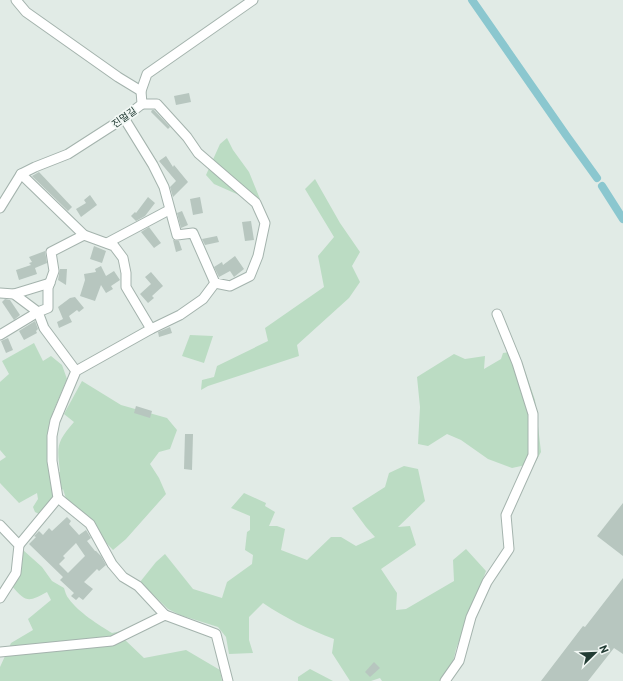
<svg xmlns="http://www.w3.org/2000/svg" width="623" height="681" font-family="Barlow,'Noto Sans KR',sans-serif">
	<rect width="100%" height="100%" fill="#e1ebe6"/>
	<g fill="#bbdcc3">
		<polygon points="227,138 233,150 249,172 260,199 239,195 214,184 206,175 220,144"/>
		<polygon points="315,179 340,223 360,252 352,266 360,282 349,298 297,345 299,356 208,386 201,390 202,380 214,377 217,366 268,341 265,328 324,287 318,256 334,237 305,189"/>
		<polygon points="190,335 213,336 204,363 182,356"/>
		<path d="M34,343L43,361L51,356L62,365L67,379L53,412L49,437L52,474L60,472C57,446 56,443 74,422L64,414L82,381L121,405L167,418L177,430L170,449L159,452L150,464L159,478L166,494L126,539L113,550L67,502L63,489L39,514L35,512L33,507L38,499L37,493L19,503L0,483V461L6,457L0,450V382L9,374L2,361Z"/>
		<polygon points="518,351 535,400 541,452 535,463 512,468 488,459 461,440 447,434 428,446 418,444 420,407 417,377 454,354 465,359 485,356 484,369 501,359 503,353"/>
		<path d="M404,466L418,469L425,501L398,527L410,526L416,545L381,569L397,593L396,610L406,609L454,581L453,560L466,549L486,571L456,649L453,662L440,681H382L380,678L371,681H350L332,653L334,639C308,629 285,618 263,603L249,617V640L253,653L229,654L226,637L218,627L180,615L168,609L140,582L156,562L165,554L193,589L222,598L227,582L252,564L253,555L245,550L247,532L250,530V516L231,508L244,493L266,503L265,506L275,512L269,526H277L285,529L281,550L307,560L331,537H341L356,546L375,537L366,527L352,508L385,487L389,473Z"/>
		<path d="M23,550L42,567L52,581L64,588C65,591 66,596 69,599C78,612 99,625 112,633L122,631L124,639L144,658L186,650L220,670L222,681H0V667L11,643L33,630L28,619L51,600L47,592C29,602 26,603 12,586L19,578Z"/>
		<polygon points="310,669 333,681 298,681 298,677"/>
	</g>
	<g fill="none" stroke-linecap="round" stroke-linejoin="round">
		<g stroke="#8bc7cf" stroke-width="8">
			<polyline points="472,0 566,135 597,178"/>
			<polyline points="602,186 623,219"/>
		</g>
	</g>
	<g fill="#b7c6bf" fill-rule="evenodd">
		<polygon points="189,93 191,102 176,105 174,96"/>
		<polygon points="152,110 154,110 170,127 168,129 151,112"/>
		<polygon points="166,156 173,167 174,165 188,182 173,197 170,187 176,181 159,161"/>
		<polygon points="39,172 72,207 68,211 32,176"/>
		<polygon points="90,195 97,205 81,217 76,209 86,203 84,200"/>
		<polygon points="148,197 155,203 145,216 136,221 131,216 135,212 136,213"/>
		<polygon points="200,197 203,213 193,215 190,199"/>
		<polygon points="182,211 188,225 181,228 177,213"/>
		<polygon points="251,221 254,240 245,241 242,222"/>
		<polygon points="149,227 161,243 154,248 141,232"/>
		<polygon points="217,236 219,242 205,245 202,239"/>
		<polygon points="173,240 179,241 182,250 176,252"/>
		<polygon points="94,246 106,251 102,263 90,259"/>
		<polygon points="45,251 47,263 35,268 37,274 19,280 16,270 31,265 29,263 32,262 29,257"/>
		<polygon points="235,256 244,269 234,277 230,271 219,277 214,267 222,262 223,265"/>
		<polygon points="101,266 106,276 114,271 120,280 111,286 113,289 106,293 101,285 95,301 80,296 85,280 84,274 96,272 95,269"/>
		<polygon points="60,269 67,269 66,285 58,280"/>
		<polygon points="151,272 163,286 152,296 154,298 148,303 140,294 151,284 145,277"/>
		<polygon points="75,297 84,308 79,312 77,310 69,316 72,322 59,328 57,322 63,319 58,307 70,298"/>
		<polygon points="5,299 10,300 20,315 14,320 2,302"/>
		<polygon points="35,321 38,329 36,331 37,333 24,340 19,331"/>
		<polygon points="170,327 172,333 159,337 158,332"/>
		<polygon points="8,338 13,350 6,353 1,341"/>
		<polygon points="136,406 152,411 150,418 134,413"/>
		<polygon points="185,434 193,434 192,470 184,469"/>
		<polygon points="623,503 623,556 597,536"/>
		<path d="M67,517L71,521L69,524L79,535L86,530L91,538L87,541L95,551H96L101,556L106,565L99,571L97,569L84,582L93,589L83,600L79,597L76,600L71,596L74,593L60,580L63,577L29,544L36,537L34,536L39,531L43,535L49,528L52,531ZM76,543L85,556L68,573L59,564L65,558L63,556Z"/>
		<polygon points="623,578 623,654 614,648 588,681 541,681 583,626 585,627"/>
		<polygon points="374,662 380,668 370,677 365,672"/>
	</g>
	<g fill="none" stroke-linecap="round" stroke-linejoin="round">
		<g stroke="#a4b3ad" stroke-width="11">
			<g id="street">
				<polyline points="16,0 26,12 118,77 141,91"/>
				<polyline points="124,118 153,165 164,187 177,235 193,233 215,283 230,286 250,276 258,256 265,223 256,203 198,153 187,137 157,104 142,104"/>
				<polyline points="21,174 84,235 114,246 123,258 126,273 126,287 151,329"/>
				<polyline points="0,208 21,174 35,167 68,154 124,118 142,104 141,91 147,74 253,0"/>
				<polyline points="107,243 169,210"/>
				<polyline points="0,293 14,294 38,312 0,335"/>
				<polyline points="14,294 50,283"/>
				<polyline points="76,371 44,328 38,312 48,308 48,288 54,271 51,252 84,235"/>
				<polyline points="58,498 90,524 112,564 123,577 138,586 165,615"/>
				<polyline points="0,525 19,545 16,573 0,598"/>
				<polyline points="19,545 58,498 52,461 52,436 55,421 76,371 151,329 180,315 203,299 215,283"/>
				<polyline points="0,652 112,641 165,615 216,634 228,681"/>
				<polyline points="445,681 459,661 471,617 487,582 509,549 506,515 533,455 533,414 517,363 497,314"/>
			</g>
		</g>
		<use href="#street" stroke="#fff" stroke-width="9"/>
	</g>
	<g text-anchor="middle" dominant-baseline="central" stroke-width="3.5" stroke-linejoin="round" paint-order="stroke">
		<g font-size="10" fill="#223c34" stroke="#f2f8f5">
			<text transform="translate(124 117) rotate(-35)">진멀길</text>
		</g>
	</g>
	<g transform="translate(595 653) rotate(67)" stroke="#f2f8f5" stroke-width="3" paint-order="stroke">
	<path d="M0-3L7 15L0 10L-7 15Z" fill="#223c34"/>
	<text y="-6" font-size="11" font-weight="bold" text-anchor="middle" fill="#223c34">N</text>
	</g>
</svg>
